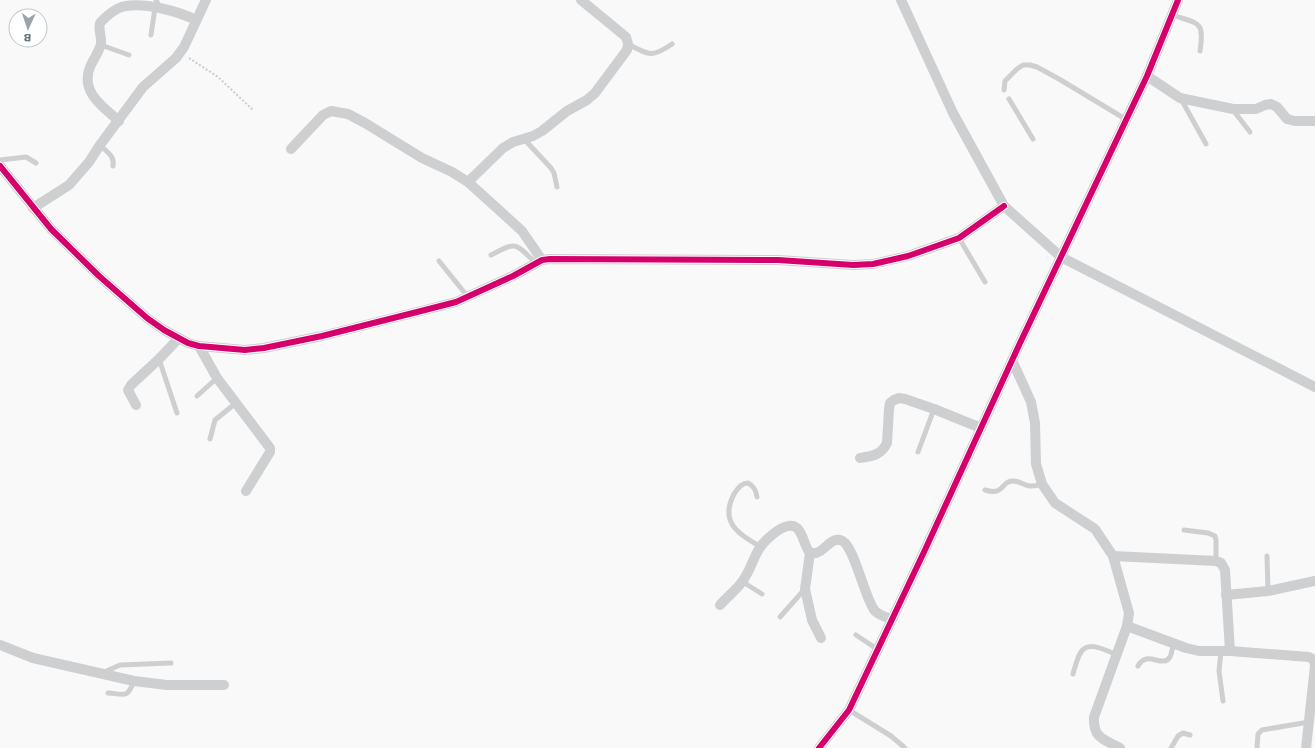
<svg xmlns="http://www.w3.org/2000/svg" width="1315" height="748" font-family="'Work Sans',sans-serif">
	<rect width="100%" height="100%" fill="#f9f9f9"/>
	<g fill="none" stroke-linecap="round" stroke-linejoin="round">
		<polyline stroke="#cbcccd" stroke-width="2" stroke-dasharray="2 2" stroke-linecap="butt" points="189,58 218,77 253,110"/>
		<g stroke="#cecfd0" stroke-width="5">
			<polyline points="156,0 160,8"/>
			<path d="M1172,15C1198,24 1205,20 1200,51"/>
			<polyline points="151,35 155,8"/>
			<path d="M628,44C649,55 652,58 672,44"/>
			<polyline points="101,45 129,55"/>
			<polyline points="1004,90 1005,81 1017,69 1023,65 1030,65 1037,67 1059,79 1127,120"/>
			<polyline points="1009,99 1033,139"/>
			<polyline points="1181,99 1206,144"/>
			<polyline points="1233,110 1250,132"/>
			<polyline points="524,139 551,168 554,173 557,187"/>
			<path d="M100,145C107,152 115,156 113,166"/>
			<polyline points="0,160 26,157 36,163"/>
			<polyline points="959,238 985,282"/>
			<path d="M491,255C518,241 514,243 536,263"/>
			<polyline points="439,261 468,297"/>
			<polyline points="159,359 177,413"/>
			<polyline points="197,396 217,378"/>
			<polyline points="210,439 215,420 236,403"/>
			<polyline points="918,452 934,409"/>
			<path d="M985,490C1005,496 1000,482 1012,481C1025,481 1024,490 1042,484"/>
			<path d="M757,497C756,490 754,486 748,483C741,483 737,489 734,494C719,523 739,534 761,547"/>
			<polyline points="1184,530 1208,533 1215,536 1216,540 1216,561"/>
			<polyline points="1267,556 1268,591"/>
			<polyline points="743,582 762,594"/>
			<polyline points="780,617 804,590"/>
			<polyline points="856,635 877,649"/>
			<polyline points="1221,651 1219,671 1223,701"/>
			<path d="M1138,666C1147,649 1162,669 1170,657C1172,653 1172,648 1174,644"/>
			<polyline points="102,673 120,665 171,663"/>
			<path d="M1073,674C1075,667 1077,658 1081,652C1089,640 1107,651 1117,655"/>
			<path d="M108,693C125,694 127,699 134,681"/>
			<polyline points="849,710 891,736 905,748"/>
			<polyline points="1171,748 1178,736 1183,733 1190,735"/>
			<polyline points="1257,748 1258,734 1262,730 1309,722"/>
		</g>
		<g stroke="#cecfd0" stroke-width="10">
			<polyline points="901,0 953,113 1004,206 1061,257 1315,387"/>
			<polyline points="1147,76 1180,98 1233,109 1256,109 1265,105 1271,104 1277,107 1287,119 1295,121 1315,121"/>
			<path d="M119,121C103,107 80,92 90,67C93,60 99,52 101,44C102,37 98,30 100,23C106,16 117,7 126,6C147,3 177,11 196,20"/>
			<polyline points="291,149 323,115 331,111 348,114 365,123 422,158 452,172 468,182 522,231 542,260"/>
			<polyline points="0,166 51,229 99,276 147,318 164,330 188,343 199,346 245,350 264,348 322,336 421,311 456,302 513,276 542,260 550,259 778,260 853,265 873,264 908,256 959,238 1004,206"/>
			<polyline points="468,182 503,148 513,142 533,136 542,131 567,111 587,100 595,93 627,50 628,44 626,37 581,0"/>
			<polyline points="33,208 69,185 89,162 100,145 143,87 176,58 184,47 206,0"/>
			<polyline points="199,346 217,378 270,448 270,452 246,491"/>
			<path d="M1012,360L1031,402L1035,423L1036,464L1042,484L1055,503L1095,529L1113,556L1129,613L1127,626L1094,717C1093,738 1103,739 1120,748"/>
			<polyline points="136,405 128,390 131,385 159,359 179,338"/>
			<path d="M860,458C873,456 881,455 887,443L889,409L890,403L894,400L899,398L905,399L934,409L981,428"/>
			<polyline points="810,553 805,589 812,620 821,638"/>
			<polyline points="1113,556 1216,561 1221,563 1225,570 1230,651"/>
			<polyline points="1226,595 1268,591 1315,581"/>
			<path d="M720,605C727,597 736,590 742,582C749,573 753,559 759,549C765,540 786,519 797,528C804,535 804,546 810,553C812,553 814,553 816,553C825,551 830,538 840,540C854,542 864,598 875,611C879,615 885,617 891,619"/>
			<polyline points="1127,626 1186,648 1199,651 1230,651 1309,657 1314,660 1315,666 1306,748"/>
			<polyline points="0,645 33,658 134,681 167,685 224,685"/>
			<polyline points="819,748 849,710 924,552 1020,343 1147,76 1178,0"/>
		</g>
		<g stroke="#fff" stroke-width="8">
			<g id="cycleway">
				<polyline points="0,166 51,229 99,276 147,318 164,330 188,343 199,346 245,350 264,348 322,336 421,311 456,302 513,276 542,260 550,259 778,260 853,265 873,264 908,256 959,238 1004,206"/>
				<polyline points="819,748 849,710 924,552 1020,343 1147,76 1178,0"/>
			</g>
		</g>
		<use href="#cycleway" stroke="#d6006c" stroke-width="6"/>
	</g>
	<g transform="translate(28 28) rotate(183)"><circle r="19" fill="#ffffff" stroke="#c1c8cd"/>
	<path d="M0-3L7 15L0 10L-7 15Z" fill="#99a4ac"/>
	<text y="-6" font-size="11" font-weight="bold" text-anchor="middle" fill="#657683">B</text>
	</g>
</svg>
